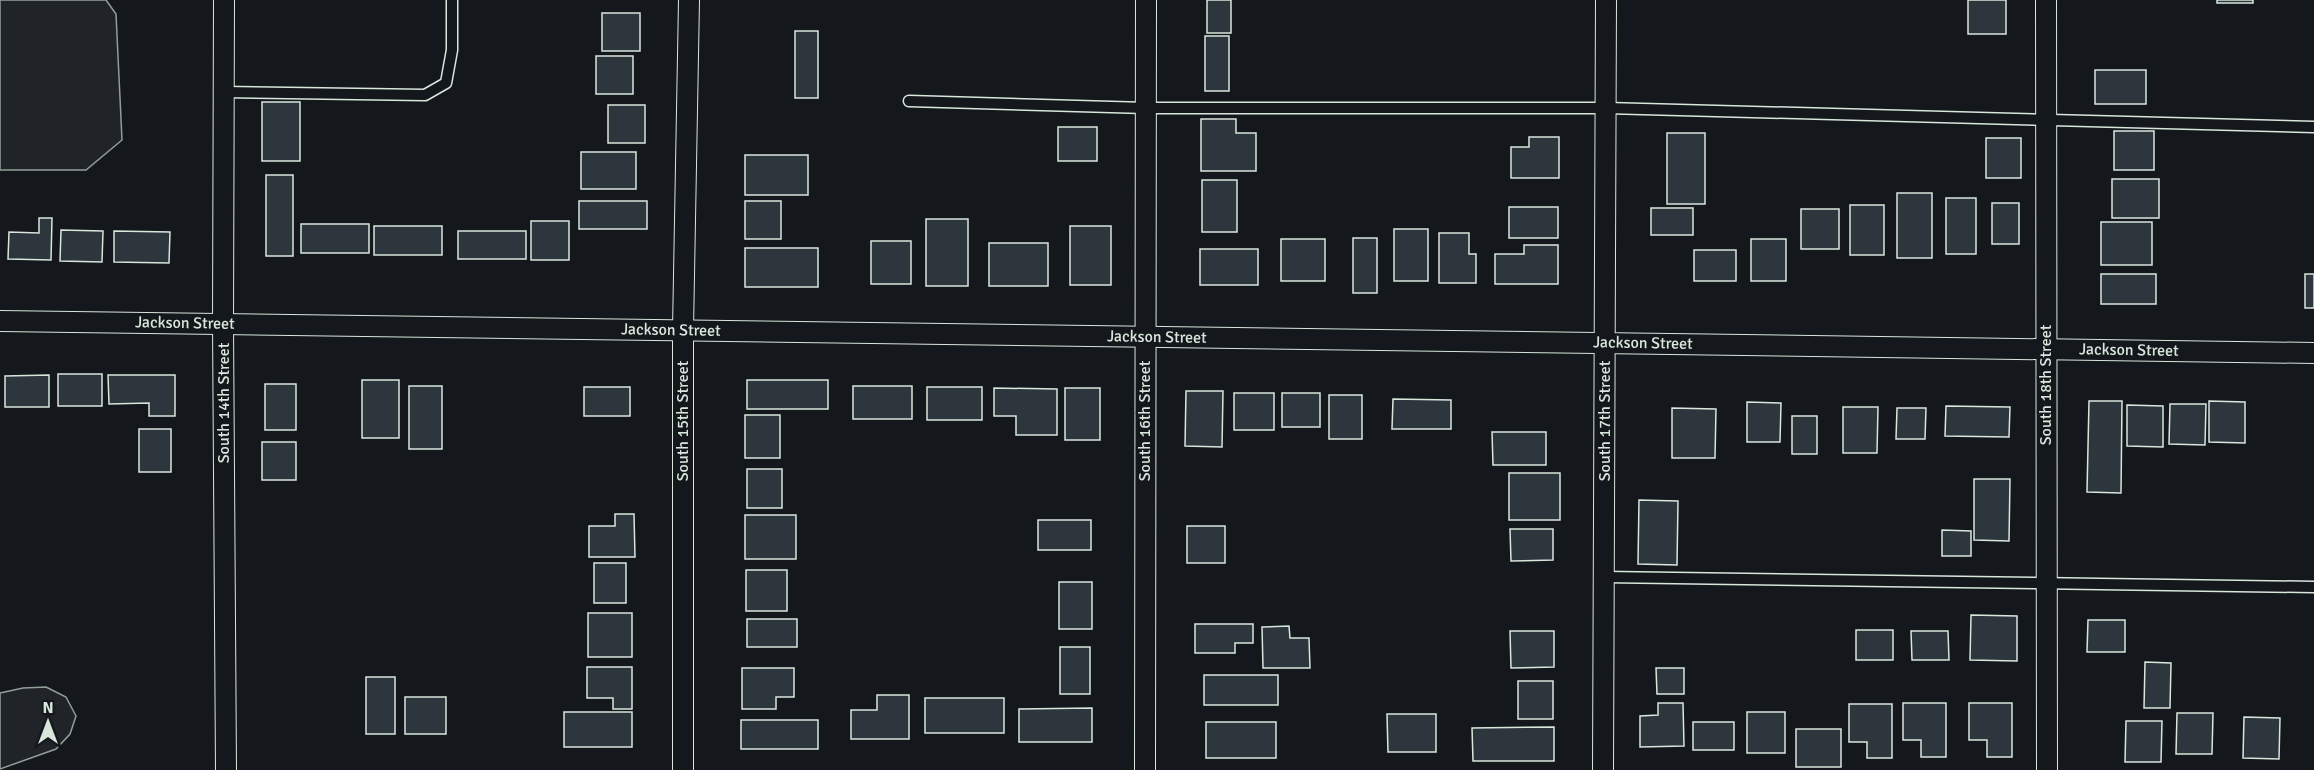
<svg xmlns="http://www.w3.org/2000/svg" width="2314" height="770" font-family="Signika,sans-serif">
	<rect width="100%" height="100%" fill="#14181c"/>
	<g fill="#202428" stroke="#939e99" stroke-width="1.5">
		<polygon points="0,0 106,0 116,14 122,140 86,170 0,170"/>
		<polygon points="46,687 66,697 76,716 70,734 56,749 0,769 0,693 23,688"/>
	</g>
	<g fill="#2c363c" stroke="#d8e6dc" stroke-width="1.5">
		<rect x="1207" y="0" width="24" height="33"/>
		<rect x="1968" y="0" width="38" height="34"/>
		<rect x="2217" y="0" width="36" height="3"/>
		<rect x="602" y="13" width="38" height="38"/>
		<rect x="795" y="31" width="23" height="67"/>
		<rect x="1205" y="36" width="24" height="55"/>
		<rect x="596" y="56" width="37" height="38"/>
		<rect x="2095" y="70" width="51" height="34"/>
		<rect x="262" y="102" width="38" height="59"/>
		<rect x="608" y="105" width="37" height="38"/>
		<polygon points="1201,119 1236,119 1236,133 1256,133 1256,171 1201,171"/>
		<rect x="1058" y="127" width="39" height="34"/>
		<rect x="2114" y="131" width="40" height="39"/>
		<rect x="1667" y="133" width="38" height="71"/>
		<polygon points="1529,137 1559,137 1559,178 1511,178 1511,147 1529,147"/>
		<rect x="1986" y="138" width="35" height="40"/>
		<rect x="581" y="152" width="55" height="37"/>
		<rect x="745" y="155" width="63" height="40"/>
		<rect x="266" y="175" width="27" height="81"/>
		<rect x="2112" y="179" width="47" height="39"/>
		<rect x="1202" y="180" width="35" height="52"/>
		<rect x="1897" y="193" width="35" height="65"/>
		<rect x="1946" y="198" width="30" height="56"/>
		<rect x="579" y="201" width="68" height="28"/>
		<rect x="745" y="201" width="36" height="38"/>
		<rect x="1992" y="203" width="27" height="41"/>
		<rect x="1850" y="205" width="34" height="50"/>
		<rect x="1509" y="207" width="49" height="31"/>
		<rect x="1651" y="208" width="42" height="27"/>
		<rect x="1801" y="209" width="38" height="40"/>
		<polygon points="39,218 52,218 51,260 8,259 9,232 39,233"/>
		<rect x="926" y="219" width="42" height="67"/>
		<rect x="531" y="221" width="38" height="39"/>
		<rect x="2101" y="222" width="51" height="43"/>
		<rect x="301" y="224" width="68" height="29"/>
		<rect x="374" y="226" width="68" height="29"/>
		<rect x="1070" y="226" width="41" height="59"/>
		<rect x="1394" y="229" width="34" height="52"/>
		<polygon points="61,230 103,231 102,262 60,261"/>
		<polygon points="114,231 170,232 169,263 114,262"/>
		<rect x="458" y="231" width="68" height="28"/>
		<polygon points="1439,233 1469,233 1469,254 1476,254 1476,283 1439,283"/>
		<rect x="1353" y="238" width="24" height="55"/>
		<rect x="1281" y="239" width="44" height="42"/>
		<rect x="1751" y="239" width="35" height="42"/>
		<rect x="871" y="241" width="40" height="43"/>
		<rect x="989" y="243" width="59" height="43"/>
		<polygon points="1524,245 1558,245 1558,284 1495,284 1495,254 1524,254"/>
		<rect x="745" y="248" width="73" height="39"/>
		<rect x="1200" y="249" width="58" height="36"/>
		<rect x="1694" y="250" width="42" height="31"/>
		<rect x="2101" y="274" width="55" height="30"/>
		<rect x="2305" y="274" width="9" height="34"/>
		<rect x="58" y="374" width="44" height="32"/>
		<polygon points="49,375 49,407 5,407 5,376"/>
		<polygon points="108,375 175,375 175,416 149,416 149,403 109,404"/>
		<rect x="362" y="380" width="37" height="58"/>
		<rect x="747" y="380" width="81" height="29"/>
		<rect x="265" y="384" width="31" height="46"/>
		<rect x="409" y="386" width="33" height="63"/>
		<rect x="853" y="386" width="59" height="33"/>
		<rect x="584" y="387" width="46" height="29"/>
		<rect x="927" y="387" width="55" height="33"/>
		<polygon points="994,388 1057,389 1057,435 1016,435 1016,416 994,416"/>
		<rect x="1065" y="388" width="35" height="52"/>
		<polygon points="1186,391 1223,391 1222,447 1185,446"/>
		<rect x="1234" y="393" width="40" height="37"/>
		<rect x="1282" y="393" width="38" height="34"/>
		<rect x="1329" y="395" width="33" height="44"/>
		<polygon points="1393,399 1451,400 1451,429 1392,429"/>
		<polygon points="2089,401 2122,401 2121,493 2087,492"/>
		<polygon points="2209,401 2245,402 2245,443 2209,442"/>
		<polygon points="1747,402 1781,403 1780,442 1747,442"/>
		<polygon points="2170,404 2206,404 2205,445 2169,444"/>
		<polygon points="2127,405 2163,406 2163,447 2127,446"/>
		<polygon points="1946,406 2010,407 2009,437 1945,436"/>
		<polygon points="1843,407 1878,407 1877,453 1843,453"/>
		<polygon points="1672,408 1716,409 1715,458 1672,458"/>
		<polygon points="1897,408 1926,408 1925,439 1896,439"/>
		<rect x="745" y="415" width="35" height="43"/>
		<rect x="1792" y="416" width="25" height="38"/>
		<rect x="139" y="429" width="32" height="43"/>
		<polygon points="1492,432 1546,432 1546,465 1493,465"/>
		<rect x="262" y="442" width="34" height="38"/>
		<rect x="747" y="469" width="35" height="39"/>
		<rect x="1509" y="473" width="51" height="47"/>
		<polygon points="1974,479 2010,479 2009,541 1974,540"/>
		<polygon points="1639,500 1678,501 1677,565 1638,564"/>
		<polygon points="615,514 634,514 635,557 589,557 589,526 615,526"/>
		<rect x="745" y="515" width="51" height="44"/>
		<rect x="1038" y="520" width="53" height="30"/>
		<rect x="1187" y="526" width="38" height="37"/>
		<polygon points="1510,529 1553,529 1553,560 1511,561"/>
		<polygon points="1942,530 1971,531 1971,556 1942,556"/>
		<rect x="594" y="563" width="32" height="40"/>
		<rect x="746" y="570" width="41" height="41"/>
		<rect x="1059" y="582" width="33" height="47"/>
		<rect x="588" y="613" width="44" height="44"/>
		<polygon points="1971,615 2017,616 2017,661 1970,660"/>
		<rect x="747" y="619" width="50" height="28"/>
		<polygon points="2088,620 2125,620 2125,652 2087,652"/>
		<polygon points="1195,624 1253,624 1253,643 1235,643 1235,653 1195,653"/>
		<polygon points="1289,626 1290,638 1309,638 1310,668 1263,668 1262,627"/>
		<rect x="1856" y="630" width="37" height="30"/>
		<polygon points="1510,631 1554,631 1554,667 1511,668"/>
		<polygon points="1911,631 1948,631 1949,660 1912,660"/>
		<rect x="1060" y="647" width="30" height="47"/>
		<polygon points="2145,662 2171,663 2170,708 2144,708"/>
		<polygon points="587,667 632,667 632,709 613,709 613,698 587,698"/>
		<polygon points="742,668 794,668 794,697 776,697 776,709 742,709"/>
		<polygon points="1656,668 1684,668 1684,694 1657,694"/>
		<rect x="1204" y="675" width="74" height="30"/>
		<rect x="366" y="677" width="29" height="57"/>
		<rect x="1518" y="681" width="35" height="38"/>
		<polygon points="877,695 909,695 909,739 851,739 851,710 877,710"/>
		<rect x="405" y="697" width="41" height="37"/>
		<rect x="925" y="698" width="79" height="35"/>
		<polygon points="1658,703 1683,703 1684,746 1640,747 1640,716 1658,715"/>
		<polygon points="1903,703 1946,703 1946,757 1921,757 1921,740 1903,740"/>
		<polygon points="1969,703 2012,703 2012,757 1987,757 1987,740 1969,740"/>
		<polygon points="1849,704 1892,704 1892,758 1867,758 1867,742 1849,742"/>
		<polygon points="1092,708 1092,742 1019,742 1019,709"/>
		<rect x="564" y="712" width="68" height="35"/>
		<rect x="1747" y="712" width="38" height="41"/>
		<polygon points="2177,713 2213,713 2212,754 2176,754"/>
		<polygon points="1387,714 1436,714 1436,752 1388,752"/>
		<polygon points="2244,717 2280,718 2279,759 2243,758"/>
		<rect x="741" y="720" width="77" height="29"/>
		<polygon points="2126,721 2162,721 2161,762 2125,762"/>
		<rect x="1206" y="722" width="70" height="36"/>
		<rect x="1693" y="722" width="41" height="28"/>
		<polygon points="1554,727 1554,761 1473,761 1472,728"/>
		<rect x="1796" y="729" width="45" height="38"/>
	</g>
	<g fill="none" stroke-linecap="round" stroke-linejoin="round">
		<g stroke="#d8e6dc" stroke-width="13">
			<g id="service">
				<polyline points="223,92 425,95 446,83 452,50 452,0"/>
				<polyline points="909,101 1146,108 1606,108 2314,127"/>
				<polyline points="1604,577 2314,587"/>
			</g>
		</g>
		<g stroke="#d8e6dc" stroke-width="22">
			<g id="minor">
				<polyline points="224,0 223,324 226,770"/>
				<polyline points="2046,0 2047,770"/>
				<polyline points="0,321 2314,353"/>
				<polyline points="683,770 683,330 689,0"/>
				<polyline points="1145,770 1146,0"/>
				<polyline points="1603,770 1606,0"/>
			</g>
		</g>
		<use href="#service" stroke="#14181c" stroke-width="10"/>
		<use href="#minor" stroke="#14181c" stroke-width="20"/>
	</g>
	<g text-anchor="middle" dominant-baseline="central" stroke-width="4.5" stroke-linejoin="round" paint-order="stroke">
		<g font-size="16" fill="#d8e6dc" stroke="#14181c">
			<text transform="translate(185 323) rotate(1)">Jackson Street</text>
			<text transform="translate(671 330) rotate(1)">Jackson Street</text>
			<text transform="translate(1157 337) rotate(1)">Jackson Street</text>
			<text transform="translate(1643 343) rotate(1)">Jackson Street</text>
			<text transform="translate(2129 350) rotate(1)">Jackson Street</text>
			<text transform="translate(2046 385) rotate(-90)">South 18th Street</text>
			<text transform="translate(224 403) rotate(-90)">South 14th Street</text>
			<text transform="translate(683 421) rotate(-90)">South 15th Street</text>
			<text transform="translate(1145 421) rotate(-90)">South 16th Street</text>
			<text transform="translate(1605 421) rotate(-90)">South 17th Street</text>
		</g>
	</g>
	<g transform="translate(48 722)" stroke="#14181c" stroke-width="4.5" paint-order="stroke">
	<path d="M0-4.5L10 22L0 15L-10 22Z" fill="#d8e6dc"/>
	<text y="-9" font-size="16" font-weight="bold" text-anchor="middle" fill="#d8e6dc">N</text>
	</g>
</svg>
